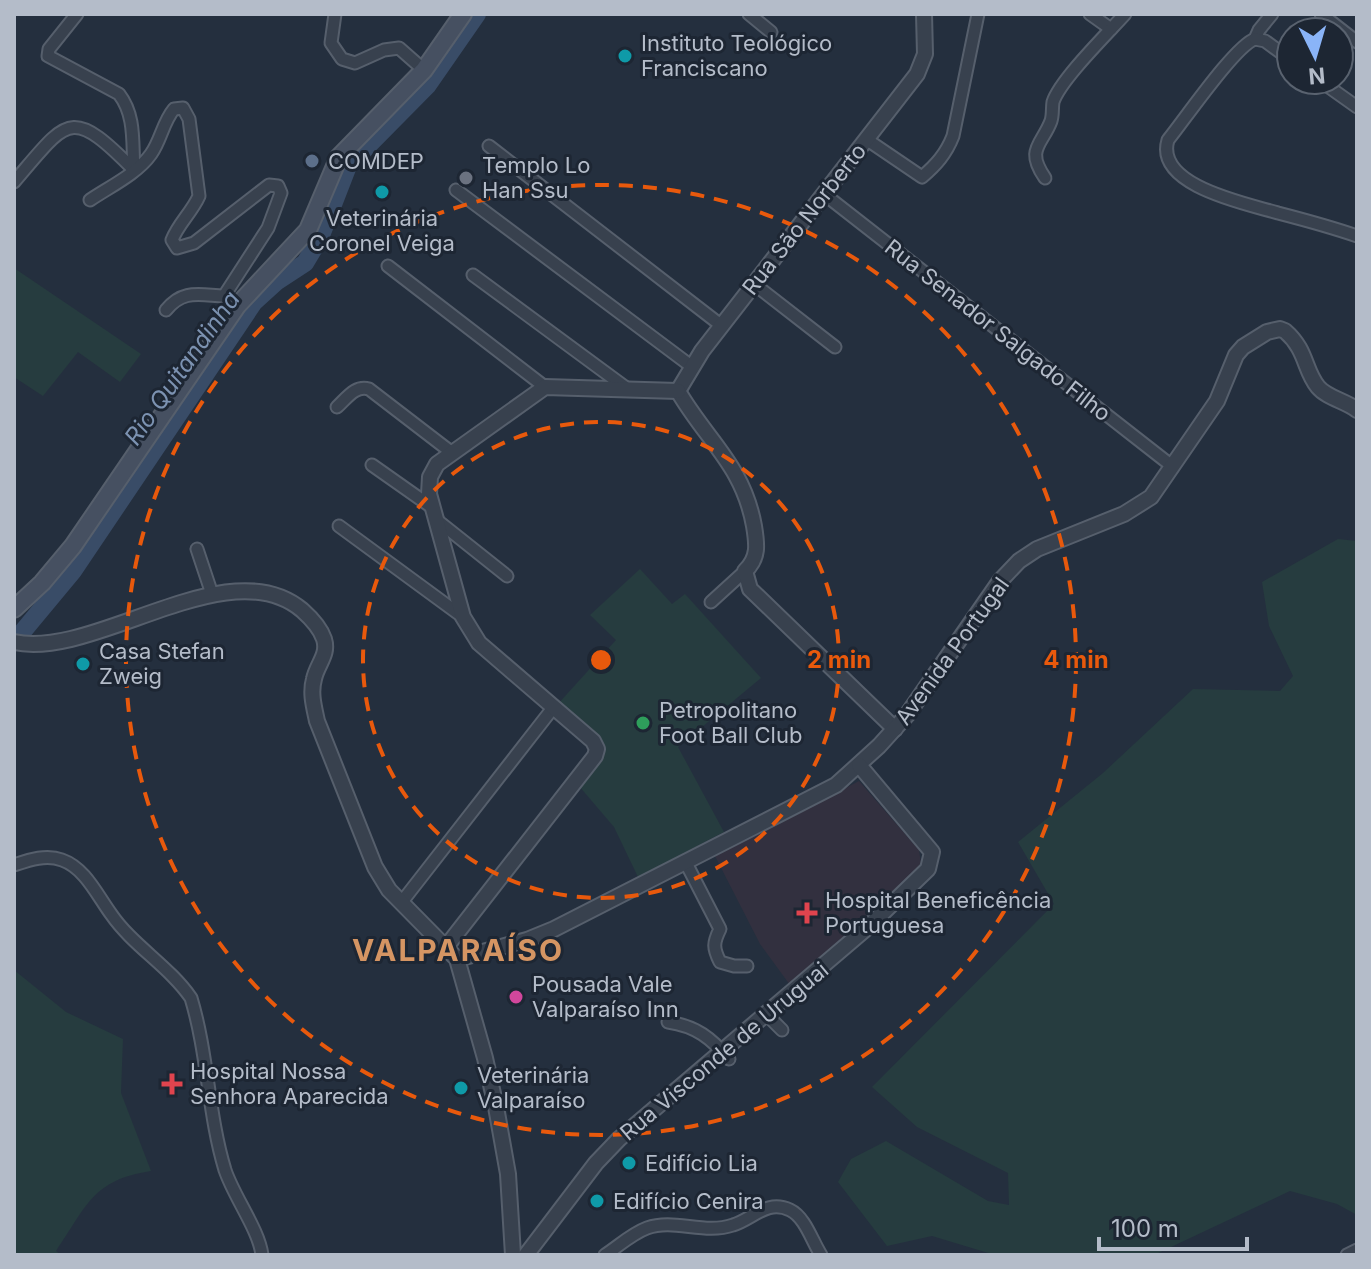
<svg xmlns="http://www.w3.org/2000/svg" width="1371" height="1269" font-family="Inter,sans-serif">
	<rect width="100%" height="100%" fill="#242f3e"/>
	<polygon fill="#32303f" points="859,781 919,850 921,864 918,871 790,985 760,944 715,856"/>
	<g fill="#263c3f">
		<polygon points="14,268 141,354 120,382 78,352 43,396 14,377"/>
		<polygon points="1338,539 1357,541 1357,1215 1337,1204 1290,1191 1154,1255 995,1255 932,1236 887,1246 838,1182 851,1159 886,1141 988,1201 1009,1205 1008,1173 917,1127 872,1087 1054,904 1018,842 1103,773 1193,689 1280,691 1293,676 1269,626 1262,582"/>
		<polygon points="640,569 672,604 685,594 761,678 678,747 724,832 638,877 614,827 579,786 599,760 557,705 616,640 590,615"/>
		<path d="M14,970L66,1012L123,1039L121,1093L151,1171C92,1180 87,1206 56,1251L61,1255H14Z"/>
	</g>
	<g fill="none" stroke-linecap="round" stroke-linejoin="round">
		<polyline stroke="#394c67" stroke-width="18" points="14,642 73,571 254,302 276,282 305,263 320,238 348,166 427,86 477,14"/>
		<g stroke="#565f6c" stroke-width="15">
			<g id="minor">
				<path d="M77,14L49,49L48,56L119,94C136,116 132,143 134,170"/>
				<polyline points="335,14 331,43 342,59 355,63 384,50 399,48 424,70"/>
				<polyline points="749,14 771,32"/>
				<polyline points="1090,14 1111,29"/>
				<path d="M1272,14L1259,30L1255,39C1235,46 1185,119 1168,140C1154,186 1248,204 1278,213C1305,220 1331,227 1357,236"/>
				<polyline points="1321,14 1357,42"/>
				<polyline points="1255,39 1265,41 1291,60"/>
				<polyline points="1319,80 1357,107"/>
				<path d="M866,139L922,177C936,165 946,154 953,136L978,14"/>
				<polyline points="489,146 722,326"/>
				<path d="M1045,178C1025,149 1042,145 1051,121C1053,115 1052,108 1053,102C1060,80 1108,33 1125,14"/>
				<path d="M14,182C68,119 70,105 134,170"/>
				<polyline points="456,190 691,366"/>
				<polyline points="824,194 1172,466"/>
				<path d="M90,200C109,187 137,174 151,154C161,140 163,122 174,109L183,108L189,119L199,196C192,212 178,224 172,240L177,248L194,243L269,185L278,186L281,193L268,228L224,296L237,306"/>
				<polyline points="388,266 545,387"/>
				<polyline points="473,275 629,390"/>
				<polyline points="754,284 835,347"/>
				<path d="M166,310C183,289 199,295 224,296"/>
				<path d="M337,407C347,398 355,385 369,389L451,452"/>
				<polyline points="372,465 433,508"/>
				<polyline points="438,521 507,576"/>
				<polyline points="339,526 463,617"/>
				<polyline points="197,549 212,594"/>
				<polyline points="711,602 745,571"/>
				<path d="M686,863L720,929C713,943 713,948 720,962L734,966H747"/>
				<path d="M14,865C29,860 46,854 62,860C85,868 97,895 111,914C133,946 169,966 191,998C208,1054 208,1114 225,1170C234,1197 259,1230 262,1255"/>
				<polyline points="401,903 553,708"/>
				<polyline points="767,1015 782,1030"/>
				<path d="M668,1022C696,1026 711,1038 729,1059"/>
				<path d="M605,1255C619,1246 631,1234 647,1228C674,1218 704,1235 733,1225C753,1219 767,1199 790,1210C805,1217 812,1241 821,1255"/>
				<polyline points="1347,1255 1357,1250"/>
			</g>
		</g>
		<g stroke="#565f6c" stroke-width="18">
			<g id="tertiary">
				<polyline points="678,391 702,351 917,74 925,54 924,14"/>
				<path d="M678,391C707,441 743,465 754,526C757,544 759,558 745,571L750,589L895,729"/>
				<path d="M14,642C95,660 228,548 302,610C311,618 320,627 324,639C329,655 317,664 314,679C310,693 314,707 317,721L375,867L389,890L457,959L485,1058L496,1107L508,1174L513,1255"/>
				<polyline points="446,947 595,756 597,749 593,741 479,643 463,617 429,494 430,477 437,464 545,387 678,391"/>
				<path d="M457,959L527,940L554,929L836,785L879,746L907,715L1000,581L1019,561L1037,549L1124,514L1151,497L1217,401L1236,355L1243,347L1267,332L1280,329L1285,331C1307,350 1304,370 1318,387C1327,398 1346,401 1357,410"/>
				<polyline points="526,1255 596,1163 619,1139 868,927 928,869 932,852 859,765"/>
			</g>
		</g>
		<g stroke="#565f6c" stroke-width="20">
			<polyline id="secondary" points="14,609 42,583 73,546 237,306 308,230 339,157 424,70 463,14"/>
		</g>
		<use href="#minor" stroke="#38414e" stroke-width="11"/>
		<use href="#tertiary" stroke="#38414e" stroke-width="14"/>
		<use href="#secondary" stroke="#465061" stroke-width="16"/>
	</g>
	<g fill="none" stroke="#e8590c" stroke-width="4" stroke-dasharray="14 10">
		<circle cx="601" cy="660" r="238"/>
		<circle cx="601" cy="660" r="475"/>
	</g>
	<g fill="#0f9aa8" stroke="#1d2633" stroke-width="3">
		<circle cx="625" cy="56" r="8"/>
		<circle cx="382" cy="192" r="8"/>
		<circle cx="83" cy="664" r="8"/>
		<circle cx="461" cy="1088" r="8"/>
		<circle cx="629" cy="1163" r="8"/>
		<circle cx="597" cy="1201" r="8"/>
	</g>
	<circle fill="#5c6f8a" stroke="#1d2633" stroke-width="3" cx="312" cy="161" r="8"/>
	<circle fill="#6b7280" stroke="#1d2633" stroke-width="3" cx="466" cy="178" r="8"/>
	<circle fill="#2e9e5b" stroke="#1d2633" stroke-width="3" cx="643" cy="723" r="8"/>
	<g fill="#e0444e" stroke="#1d2633" stroke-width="3">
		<path d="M803 901h8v8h8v8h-8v8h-8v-8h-8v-8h8z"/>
		<path d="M168 1072h8v8h8v8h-8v8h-8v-8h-8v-8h8z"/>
	</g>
	<circle fill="#d1479c" stroke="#1d2633" stroke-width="3" cx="516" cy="997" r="8"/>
	<g text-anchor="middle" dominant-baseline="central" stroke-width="6" stroke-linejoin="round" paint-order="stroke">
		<g font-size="22" fill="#b4bcc9" stroke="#1d2633" text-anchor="start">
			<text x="641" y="43">Instituto Teológico<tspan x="641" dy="25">Franciscano</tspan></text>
			<text x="328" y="161">COMDEP</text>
			<text x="482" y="165">Templo Lo<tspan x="482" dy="25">Han Ssu</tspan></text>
			<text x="382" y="218" text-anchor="middle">Veterinária<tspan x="382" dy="25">Coronel Veiga</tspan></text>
			<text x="99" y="651">Casa Stefan<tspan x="99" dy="25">Zweig</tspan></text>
			<text x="659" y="710">Petropolitano<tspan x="659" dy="25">Foot Ball Club</tspan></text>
			<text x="825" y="900">Hospital Beneficência<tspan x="825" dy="25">Portuguesa</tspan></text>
			<text x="532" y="984">Pousada Vale<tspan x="532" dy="25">Valparaíso Inn</tspan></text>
			<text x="190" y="1071">Hospital Nossa<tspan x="190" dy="25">Senhora Aparecida</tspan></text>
			<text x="477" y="1075">Veterinária<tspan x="477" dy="25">Valparaíso</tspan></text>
			<text x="645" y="1163">Edifício Lia</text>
			<text x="613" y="1201">Edifício Cenira</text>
		</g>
		<g font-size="22" fill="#b4bcc9" stroke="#1d2633">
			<text transform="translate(804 219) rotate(-52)">Rua São Norberto</text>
			<text transform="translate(998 330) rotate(38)">Rua Senador Salgado Filho</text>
			<text transform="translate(952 651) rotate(-54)">Avenida Portugal</text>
			<text transform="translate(724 1051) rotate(-40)">Rua Visconde de Uruguai</text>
		</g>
		<g font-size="24" font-style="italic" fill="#7c92b1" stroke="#1d2633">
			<text transform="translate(182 368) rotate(-55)">Rio Quitandinha</text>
		</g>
		<g font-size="30" font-weight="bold" letter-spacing="2" fill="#d59563" stroke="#1d2633">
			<text x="458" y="950">VALPARAÍSO</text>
		</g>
	</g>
	<circle cx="601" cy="660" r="12" fill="#e8590c" stroke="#1d2633" stroke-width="4"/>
	<g font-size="24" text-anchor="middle" font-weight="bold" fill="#e8590c" stroke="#1d2633" stroke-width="6" stroke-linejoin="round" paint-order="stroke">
		<text x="839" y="668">2 min</text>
		<text x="1076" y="668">4 min</text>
	</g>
	<rect width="1371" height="1269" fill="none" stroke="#b4bcc9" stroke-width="32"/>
	<g transform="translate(1315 56) rotate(175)"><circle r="38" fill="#1d2633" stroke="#59626f" stroke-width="2"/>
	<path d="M0-6L14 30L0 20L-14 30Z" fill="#8ab4f8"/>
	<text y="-12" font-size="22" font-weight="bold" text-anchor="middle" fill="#b4bcc9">N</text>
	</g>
	<path d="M1099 1237v12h148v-12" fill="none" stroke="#b4bcc9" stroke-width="4"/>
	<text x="1111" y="1237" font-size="24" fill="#b4bcc9" stroke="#1d2633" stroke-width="6" paint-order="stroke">100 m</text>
</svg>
